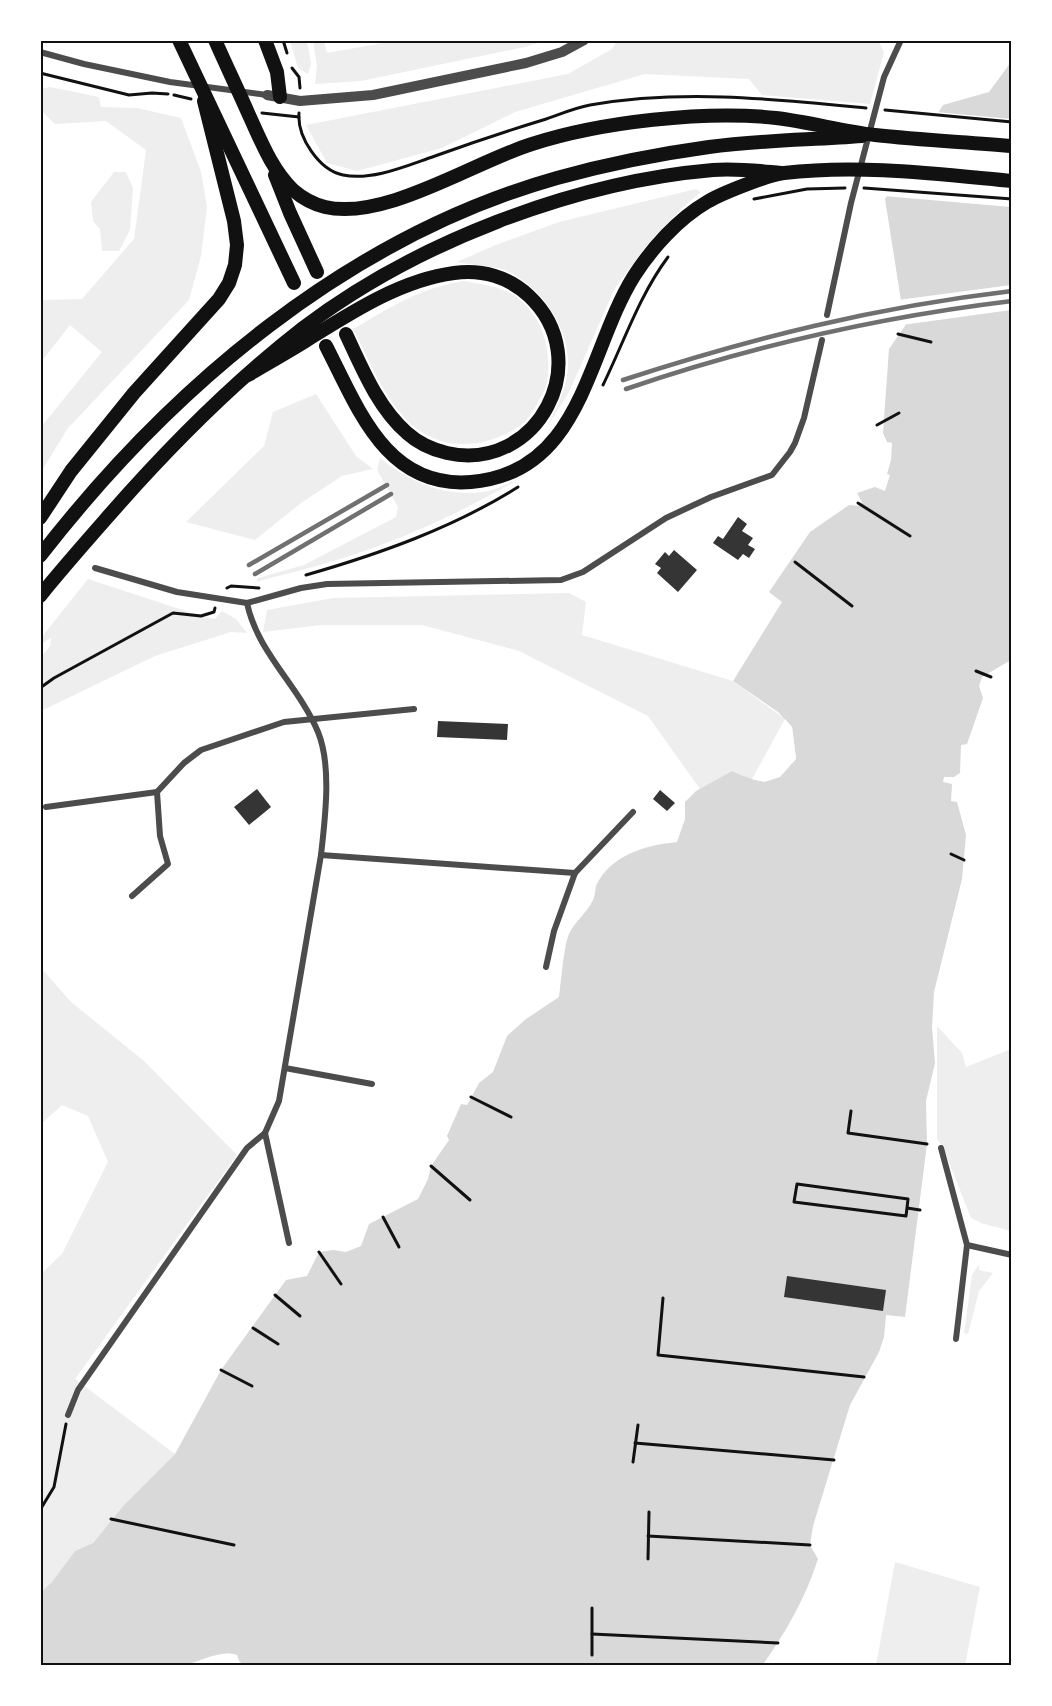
<svg xmlns="http://www.w3.org/2000/svg" width="1052" height="1706" font-family="Rubik,sans-serif">
	<rect width="100%" height="100%" fill="#fff"/>
	<g fill="#eee">
		<polygon points="878,40 884,52 870,104 762,95 749,79 645,74 515,112 442,148 357,171 327,163 306,125 568,74 612,49 617,41"/>
		<polygon points="290,41 307,41 311,63 308,74 298,68"/>
		<polygon points="313,41 324,41 327,53 394,41 544,41 525,47 361,81 315,84 317,66"/>
		<polygon points="50,87 99,97 101,107 137,108 181,118 201,172 207,207 201,256 189,300 68,428 41,472 41,427 102,352 70,325 41,362 41,300 82,299 134,239 146,150 106,121 55,124 41,110 41,89"/>
		<polygon points="114,172 126,172 133,188 130,230 119,251 102,251 100,229 93,221 91,202"/>
		<path d="M696,189L701,192L682,208L647,245L615,288L569,392L547,427C555,410 564,394 567,376C574,335 546,292 511,273C497,265 474,266 457,262L493,246L559,222Z"/>
		<path d="M464,281C478,284 494,285 508,292C522,298 535,314 541,328C548,346 551,368 546,386C545,392 540,397 538,402C533,411 527,422 518,427C488,447 446,452 416,428C385,404 371,363 353,329C391,307 420,288 464,281Z"/>
		<polygon points="316,394 356,456 373,469 342,476 301,503 255,540 186,522 264,446 273,412"/>
		<path d="M380,458C410,482 444,497 483,492C501,489 519,478 534,470C473,507 408,538 340,559C312,568 284,574 256,582L258,578L304,565L396,517L398,507L377,470Z"/>
		<polygon points="88,579 201,616 215,619 222,611 236,619 247,633 231,632 155,656 41,711 41,657 50,646 51,638 41,644 41,638"/>
		<polygon points="569,593 586,602 582,635 733,681 785,719 752,779 732,771 700,789 648,716 519,651 422,625 321,625 263,632 267,610 333,598"/>
		<polygon points="41,968 71,1002 144,1061 237,1155 75,1379 175,1454 124,1505 93,1543 75,1551 51,1583 41,1593 41,1274 62,1254 108,1162 88,1116 62,1105 41,1124"/>
		<polygon points="937,1026 962,1053 966,1067 1011,1049 1011,1231 984,1224 971,1218 943,1147 937,1139"/>
		<polygon points="979,1264 979,1270 993,1273 979,1291 968,1334 964,1333 972,1275"/>
		<polygon points="895,1562 980,1587 965,1665 876,1665"/>
	</g>
	<path fill="#d9d9d9" d="M1011,62V660L982,677L979,686L983,698L967,744L961,745L960,773L954,777H944L943,782L952,784L951,801L957,802L966,835L962,879L934,992L932,1027L935,1063L926,1101L927,1144L905,1317L886,1315L884,1337L879,1352L850,1405L813,1526L810,1545L818,1559C806,1597 786,1632 762,1666H245L239,1661L237,1655C219,1649 202,1662 183,1665C175,1667 168,1664 160,1666L41,1665L40,1593L51,1583L75,1551L93,1543L124,1505L175,1454L221,1370L286,1280L307,1276L319,1252L333,1250L346,1252L361,1246L369,1224L418,1199L428,1179L431,1166L449,1140L447,1136L461,1104L467,1105L479,1083L493,1072L507,1036L526,1019L559,997C561,983 564,944 569,934C575,921 587,913 593,900C595,896 595,891 596,886C610,855 646,845 677,842L685,819V802L696,791L732,771C765,785 770,787 796,759L792,727L778,712L733,681L782,602L769,592L810,532L849,505L860,506L862,502L857,493L875,487L885,491L890,475L887,474L891,460L892,443L887,442L883,433L889,349L905,326L885,199L943,105L989,92Z"/>
	<g fill="#fff">
		<polygon points="936,112 1011,119 1011,207 884,196"/>
		<polygon points="1011,285 1011,310 902,325 898,300"/>
		<polygon points="785,719 792,727 796,759 780,777 764,782 752,779 754,777 764,779 778,774 793,758 792,743 789,728 784,722"/>
	</g>
	<g fill="#353535">
		<polygon points="738,517 747,524 742,531 753,538 748,545 755,549 749,558 743,554 738,560 713,543 718,536 723,539"/>
		<polygon points="674,550 697,570 678,592 657,573 661,568 655,564 665,552 669,556"/>
		<polygon points="438,721 508,724 507,740 437,737"/>
		<polygon points="257,789 271,807 249,825 234,807"/>
		<polygon points="660,790 675,803 667,811 653,799"/>
		<polygon points="787,1276 886,1290 883,1311 784,1297"/>
	</g>
	<g fill="none" stroke-linecap="round" stroke-linejoin="round">
		<g stroke="#111" stroke-width="3">
			<polyline points="283,40 287,53"/>
			<polyline points="292,68 299,77 300,88"/>
			<polyline points="40,73 129,95 152,93 168,94"/>
			<polyline points="174,95 191,99"/>
			<polyline points="885,110 1012,122"/>
			<polyline points="262,113 299,117"/>
			<path d="M299,113C297,137 319,170 343,175C373,181 408,165 435,156C471,143 507,131 543,120C558,115 574,108 590,105C682,89 774,99 866,108"/>
			<polyline points="864,188 1012,199"/>
			<polyline points="754,199 807,189 845,188"/>
			<polyline points="898,334 931,342"/>
			<path d="M603,385C624,342 639,296 668,257"/>
			<polyline points="877,425 899,413"/>
			<polyline points="858,503 910,536"/>
			<polyline points="795,562 852,606"/>
			<path d="M306,575C379,554 453,528 518,487"/>
			<polyline points="227,588 231,586 259,588"/>
			<polyline points="976,671 991,677"/>
			<polyline points="40,688 54,678 173,613 201,616 214,612 215,608"/>
			<polyline points="951,854 964,860"/>
			<polyline points="471,1097 511,1117"/>
			<polyline points="851,1111 848,1133 927,1144"/>
			<polyline points="431,1166 470,1200"/>
			<polyline points="907,1208 906,1216 794,1202 797,1184 908,1199 907,1208 920,1210"/>
			<polyline points="383,1217 399,1247"/>
			<polyline points="319,1252 341,1284"/>
			<polyline points="275,1295 300,1316"/>
			<polyline points="663,1298 658,1355 864,1377"/>
			<polyline points="253,1328 278,1344"/>
			<polyline points="221,1370 252,1386"/>
			<polyline points="635,1443 834,1460"/>
			<polyline points="633,1462 638,1425"/>
			<polyline points="40,1510 54,1487 66,1424"/>
			<polyline points="111,1519 234,1545"/>
			<polyline points="648,1536 810,1545"/>
			<polyline points="648,1559 649,1512"/>
			<polyline points="592,1634 778,1643"/>
			<polyline points="592,1655 592,1608"/>
		</g>
		<g stroke="#4c4c4c" stroke-width="6">
			<polyline points="40,52 84,64 170,82 267,95"/>
			<polyline points="827,315 851,203 884,77 901,40"/>
			<polyline points="95,568 177,592 247,603 301,588 327,584 561,580 583,572 666,518 711,497 772,475 790,452 795,443 804,418 822,340"/>
			<polyline points="46,807 157,792"/>
			<polyline points="321,855 575,873"/>
			<polyline points="132,896 168,864 160,836 157,792 184,763 201,750 284,722 414,709"/>
			<polyline points="546,967 554,931 575,873 633,812"/>
			<polyline points="285,1068 372,1084"/>
			<polyline points="265,1133 289,1243"/>
			<polyline points="941,1148 967,1245 956,1339"/>
			<polyline points="967,1245 1012,1255"/>
			<path d="M68,1415L78,1390L247,1148L265,1133L279,1101L321,855C325,819 332,766 318,732C299,686 257,652 247,603"/>
		</g>
		<polyline stroke="#4c4c4c" stroke-width="10" points="267,95 300,101 373,95 526,63 562,52 584,40"/>
		<g stroke="#111" stroke-width="14">
			<polyline points="40,518 71,471 134,393 219,299 229,283 235,265 237,245 234,221 204,101"/>
			<path d="M40,556C172,386 348,237 557,178C607,164 658,154 709,147C759,140 811,140 862,136"/>
			<path d="M40,596C61,570 83,545 105,520C165,451 231,384 303,328C415,243 573,182 713,170C736,168 759,171 781,173"/>
		</g>
		<g stroke="#111" stroke-width="14">
			<polyline points="179,40 294,283"/>
			<path d="M215,40C226,65 238,90 249,115C261,141 272,170 293,190C301,197 313,204 325,207C385,221 474,162 532,144C600,122 705,110 776,118C809,122 842,131 875,135C920,140 966,142 1012,146"/>
			<polyline points="265,40 277,72 280,97"/>
			<polyline points="275,175 290,213 317,272"/>
			<path d="M326,346C358,408 386,489 471,482C583,473 587,351 634,276C652,248 678,219 707,202C722,193 768,175 784,173C859,164 937,174 1012,181"/>
			<path d="M248,375C268,363 288,352 307,340C352,312 401,280 454,273C482,269 509,277 529,296C597,360 538,473 447,453C434,450 418,443 407,433C378,408 362,368 346,334"/>
		</g>
		<g stroke="#707070" stroke-width="4.5">
			<path d="M623,380C752,338 876,307 1012,291"/>
			<path d="M626,389C752,346 879,317 1012,301"/>
			<polyline points="249,565 387,485"/>
			<polyline points="255,574 391,494"/>
		</g>
	</g>
	<rect width="1052" height="1706" fill="none" stroke="#ffffff" stroke-width="84"/>
	<rect x="42" y="42" width="968" height="1622" fill="none" stroke="#111" stroke-width="2"/>
</svg>
